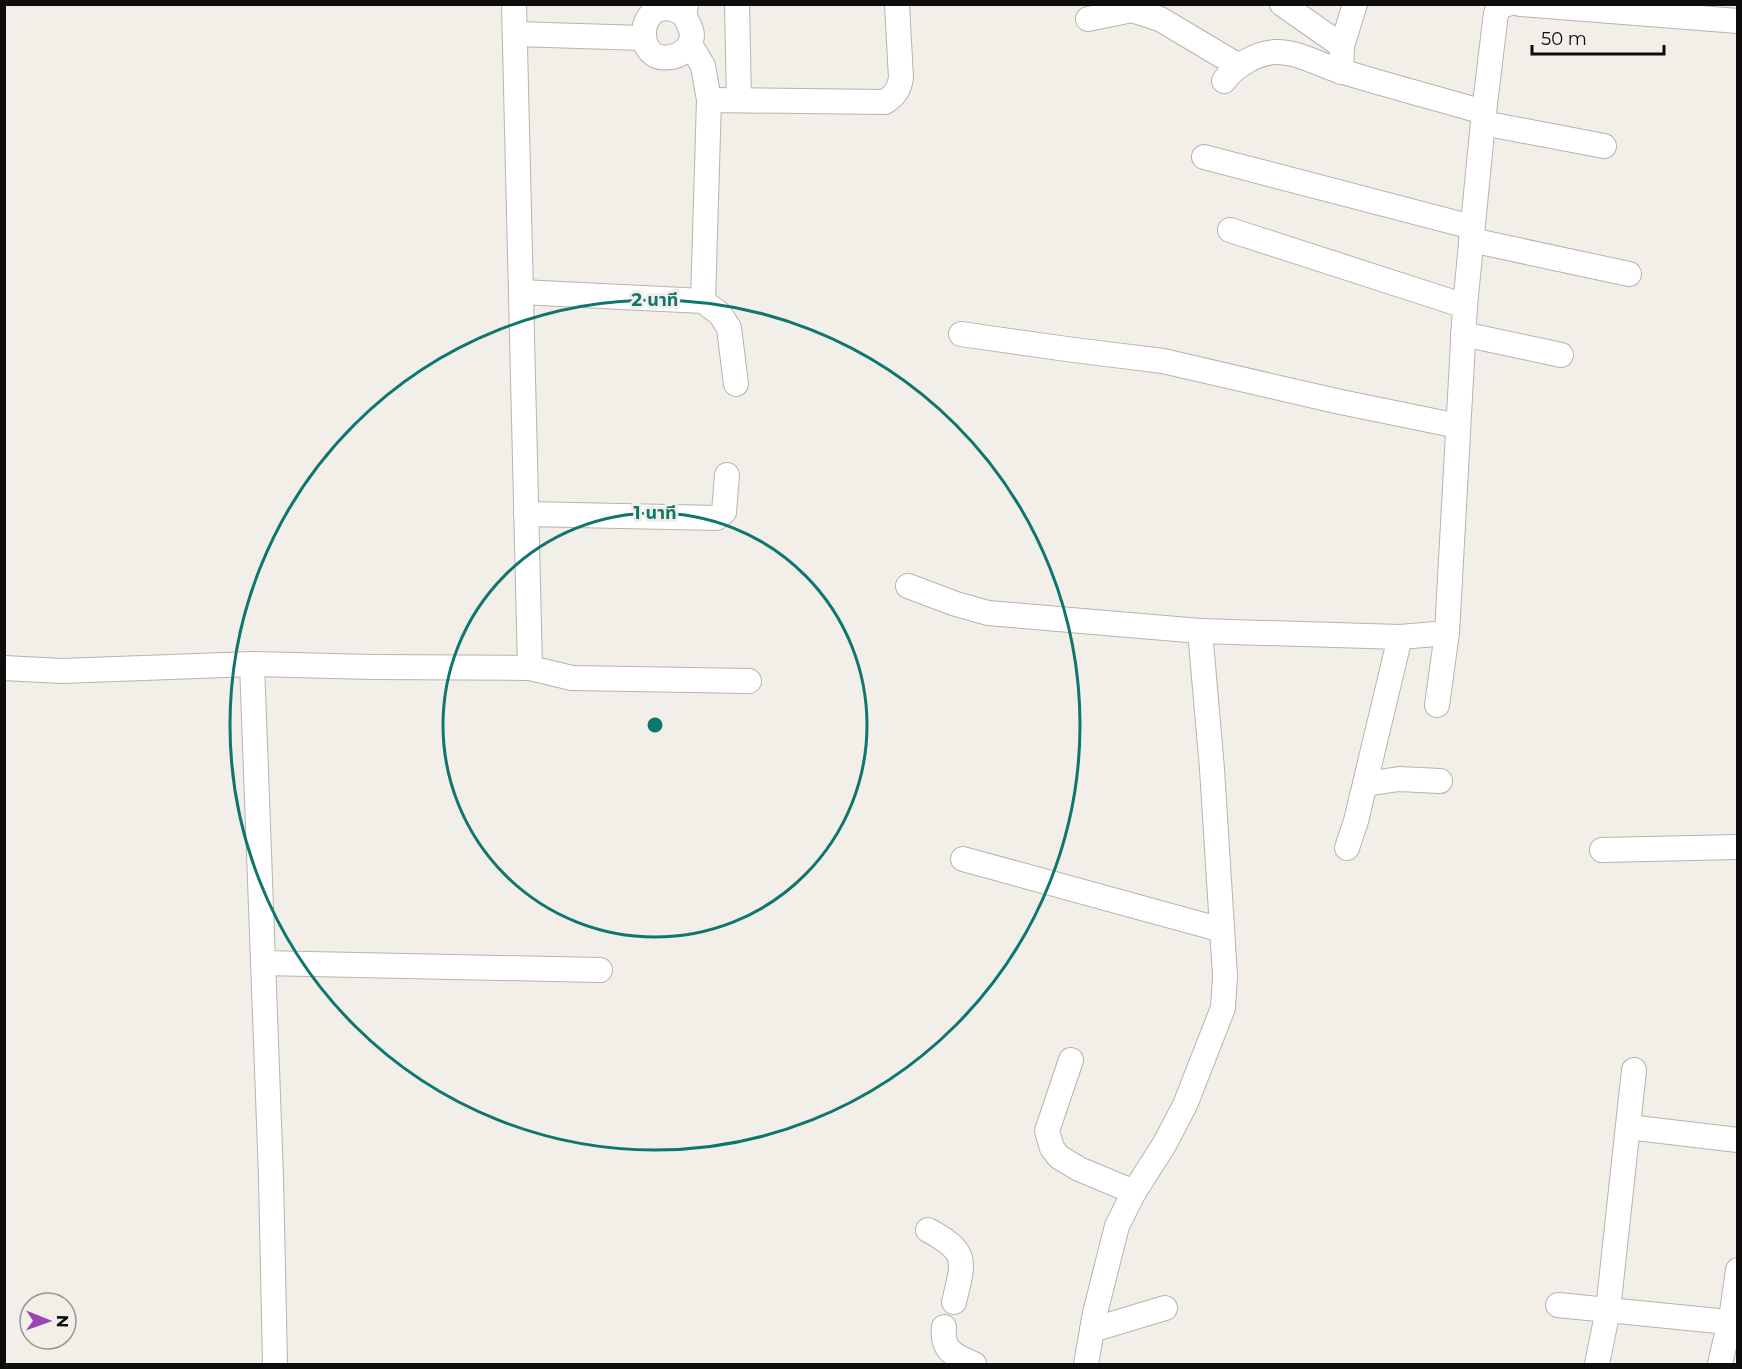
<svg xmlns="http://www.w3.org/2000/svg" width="1742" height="1369" font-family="Montserrat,'Noto Sans Thai',sans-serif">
	<rect width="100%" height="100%" fill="#f1efe8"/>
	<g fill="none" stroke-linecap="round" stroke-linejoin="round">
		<g stroke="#b7b4ae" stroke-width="26">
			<g id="minor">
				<polyline points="737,4 739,100"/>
				<polyline points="1282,4 1342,46 1341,72"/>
				<polyline points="1520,4 1738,21"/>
				<path d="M685,15C681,13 676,10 672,9C636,1 634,64 670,57C678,56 685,52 689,45C697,31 686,25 685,14C684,11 686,8 686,4"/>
				<polyline points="1088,19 1132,10 1160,19 1239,66"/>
				<polyline points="515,34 643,38"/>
				<polyline points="1342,46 1355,4"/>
				<path d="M1224,81C1234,66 1257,53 1275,52C1297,51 1317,64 1337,70C1386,85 1435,98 1484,112"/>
				<path d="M709,100L885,102C895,95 899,90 901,78L897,4"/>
				<polyline points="1483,123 1604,146"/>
				<polyline points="1204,157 1472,227"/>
				<polyline points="1230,230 1465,306"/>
				<polyline points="1471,240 1629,274"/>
				<polyline points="521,292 703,301 709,100 703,66 690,44"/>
				<polyline points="703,301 720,314 729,328 736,384"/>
				<polyline points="961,334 1074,350 1163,361 1336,401 1458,426"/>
				<polyline points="1463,334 1561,355"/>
				<polyline points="526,514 717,518 724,512 727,475"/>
				<polyline points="908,586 956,604 988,613 1200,631 1400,637 1447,633 1465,306 1484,112 1496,13 1502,5 1508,4"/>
				<polyline points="252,664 271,1177 275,1364"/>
				<polyline points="4,668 62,671 252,664 372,667 530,668 514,4"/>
				<polyline points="530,668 572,678 749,681"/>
				<polyline points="1437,705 1447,633"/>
				<polyline points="1365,784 1399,779 1440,781"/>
				<polyline points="1347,848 1356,821 1400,637"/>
				<polyline points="1602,850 1738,847"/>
				<polyline points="963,859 1222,930"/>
				<polyline points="263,963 600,970"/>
				<polyline points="1071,1060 1047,1131 1052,1148 1059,1157 1079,1169 1134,1192"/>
				<polyline points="1628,1127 1738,1140"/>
				<path d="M928,1230C969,1252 964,1261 954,1302"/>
				<polyline points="1558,1305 1738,1323"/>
				<path d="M944,1327C941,1351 955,1356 974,1364"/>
				<polyline points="1092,1330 1165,1308"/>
				<polyline points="1086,1364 1095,1313 1117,1226 1134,1192 1164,1145 1185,1105 1223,1008 1225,976 1212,769 1200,631"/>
				<polyline points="1597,1364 1608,1310 1634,1070"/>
				<polyline points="1720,1364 1732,1312 1738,1270"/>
			</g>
		</g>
		<use href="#minor" stroke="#fff" stroke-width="24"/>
	</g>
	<g fill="none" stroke="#0f766e" stroke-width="3">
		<circle cx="655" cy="725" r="212"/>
		<circle cx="655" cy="725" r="425"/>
	</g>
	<circle cx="655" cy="725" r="9" fill="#0f766e" stroke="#f1efe8" stroke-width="3"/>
	<g font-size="18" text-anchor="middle" font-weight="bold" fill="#0f766e" stroke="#f1efe8" stroke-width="6" stroke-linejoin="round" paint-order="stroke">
		<text x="655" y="306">2 นาที</text>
		<text x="655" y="519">1 นาที</text>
	</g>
	<rect width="1742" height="1369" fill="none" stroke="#0e0d0b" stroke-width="12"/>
	<g transform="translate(48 1321) rotate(91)"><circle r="28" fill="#f1efe8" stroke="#969590" stroke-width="1.5"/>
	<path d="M0-4.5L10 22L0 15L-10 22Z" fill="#9b45b2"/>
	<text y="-9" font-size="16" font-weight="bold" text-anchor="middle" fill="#0e0d0b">N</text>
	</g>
	<path d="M1532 45v9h132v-9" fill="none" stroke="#0e0d0b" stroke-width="3"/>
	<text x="1541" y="45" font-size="18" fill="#0e0d0b" stroke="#f1efe8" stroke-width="4.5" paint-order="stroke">50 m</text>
</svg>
